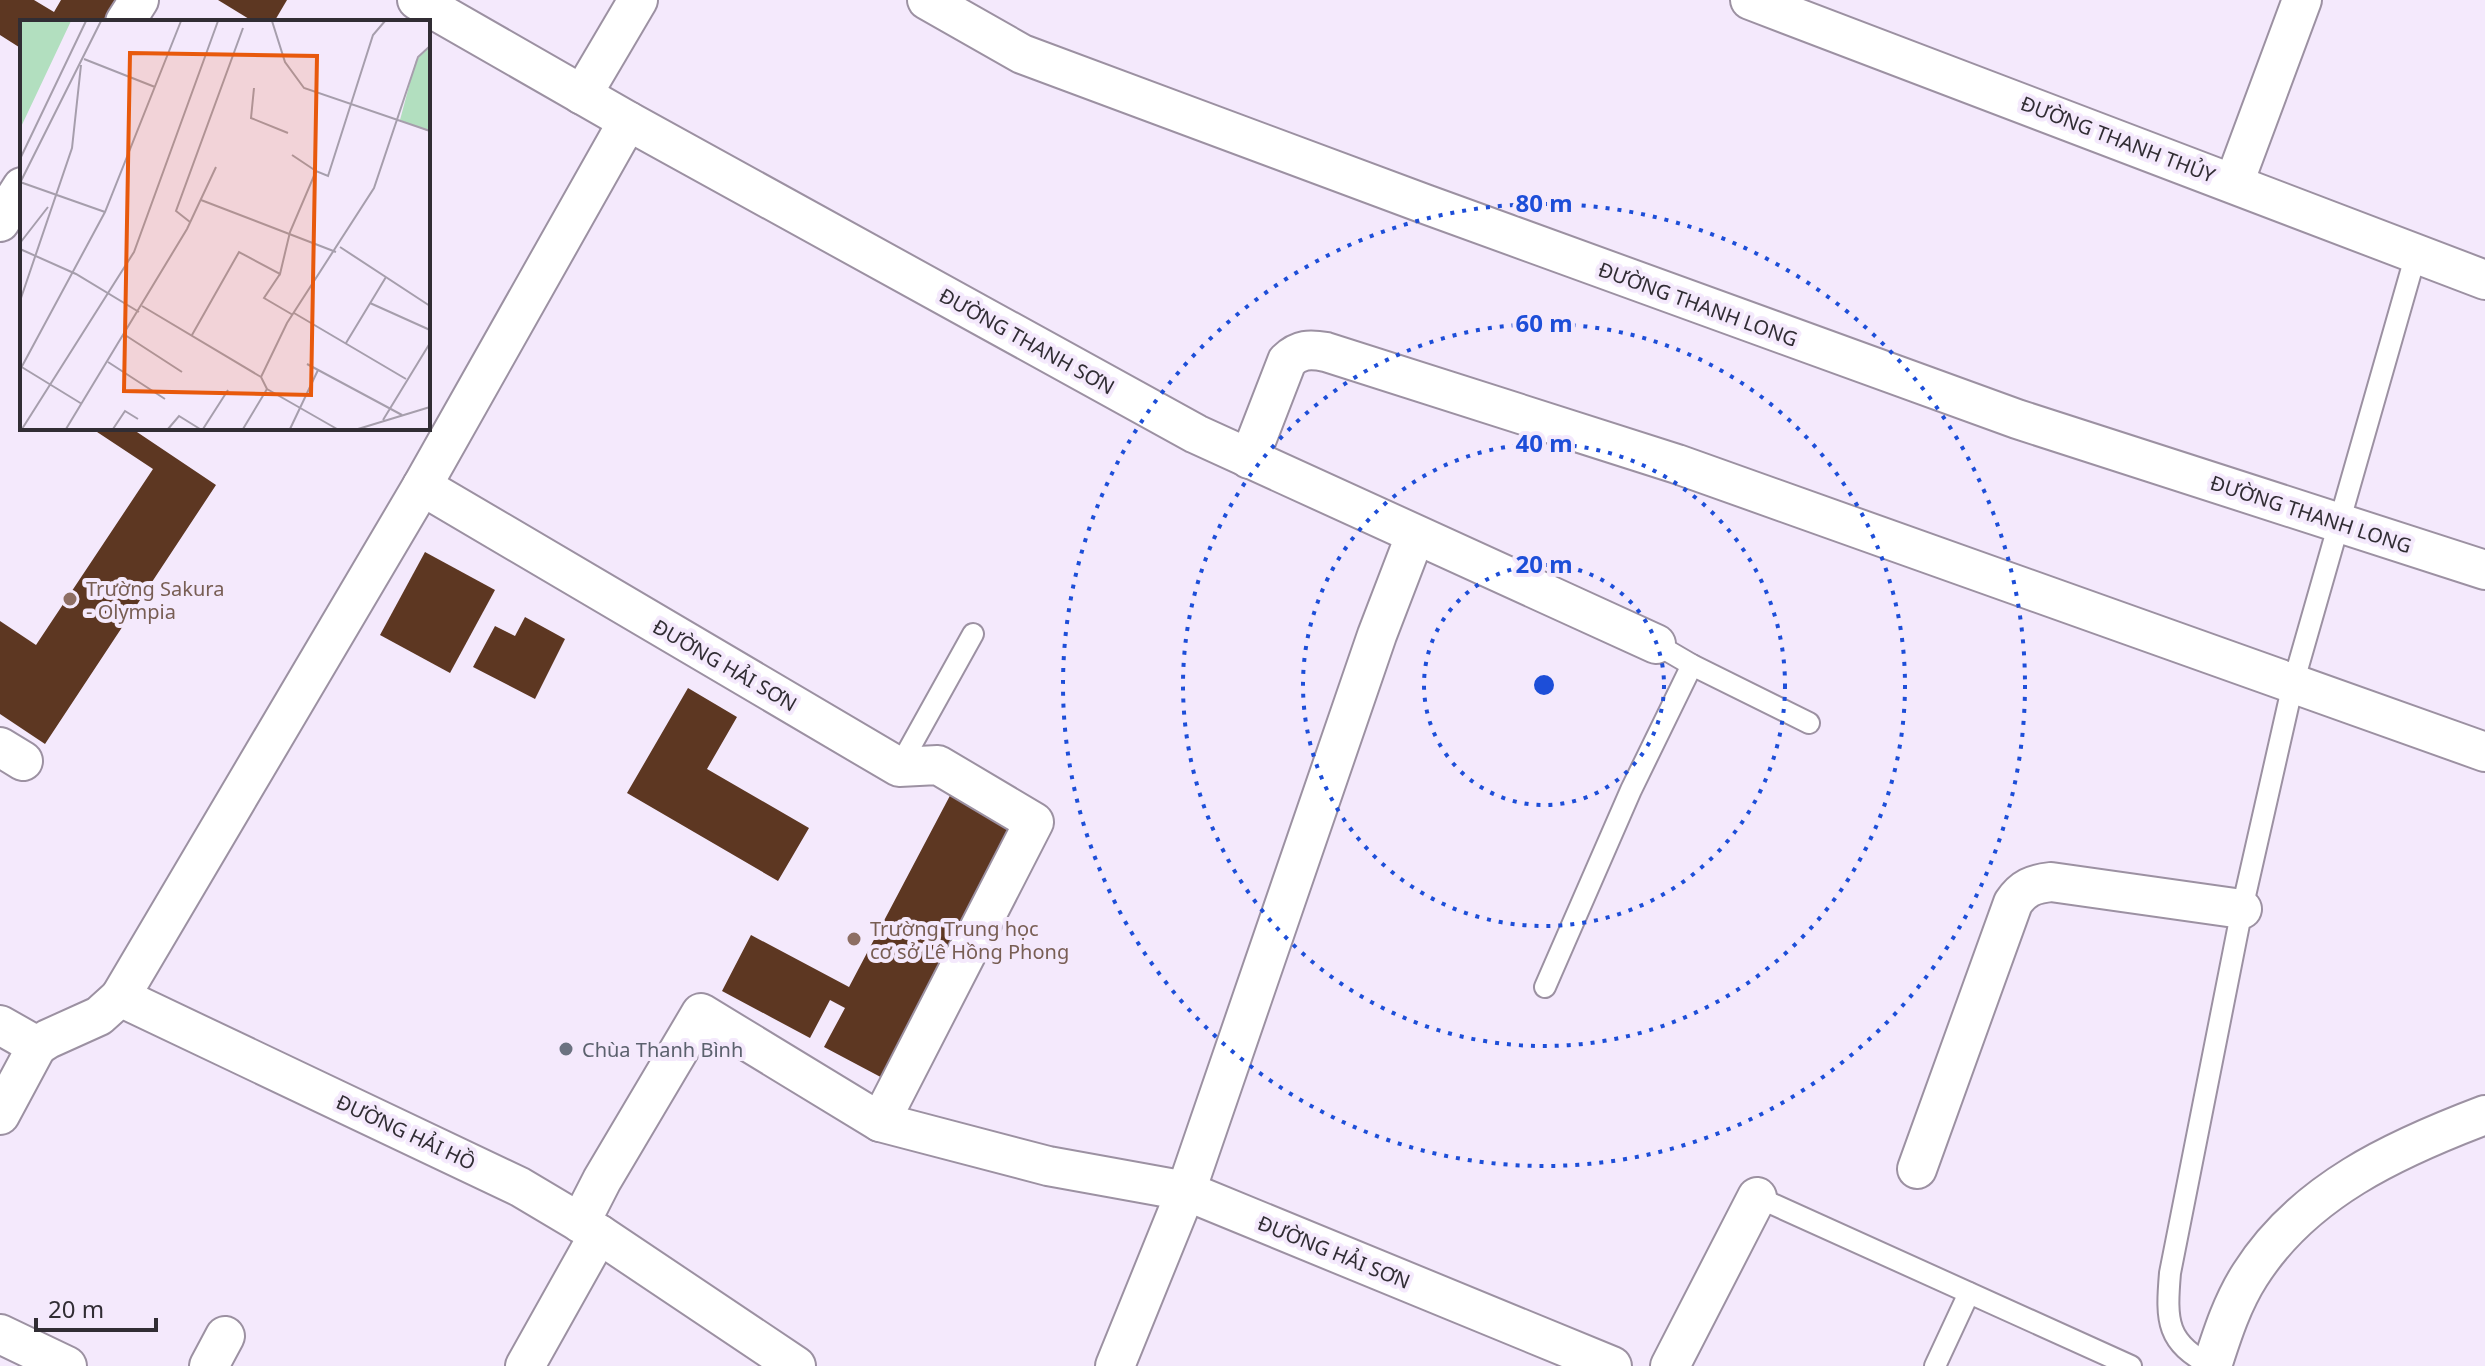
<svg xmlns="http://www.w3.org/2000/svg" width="2485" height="1366" font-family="'Noto Sans',sans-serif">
	<rect width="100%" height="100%" fill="#f4e9fc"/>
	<g fill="#5d3722">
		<polygon points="0,0 34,0 54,12 61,0 118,0 104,22 22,22 22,49 0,35"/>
		<polygon points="218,0 287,0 274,22 254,22"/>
		<polygon points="91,428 131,428 216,485 45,744 0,714 0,621 36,645 153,469"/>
		<polygon points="425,552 495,590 450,673 380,635"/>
		<polygon points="525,617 565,639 535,699 473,667 495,626 515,636"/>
		<polygon points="688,688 737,717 707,769 809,828 778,881 627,793"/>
		<polygon points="954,788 1024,825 890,1082 824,1047 845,1008 830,1000 810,1038 722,991 751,935 849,987"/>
	</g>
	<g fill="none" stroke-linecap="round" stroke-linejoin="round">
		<g stroke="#9c91a2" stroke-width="24">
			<g id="service">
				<polyline points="1656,644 1692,665 1809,723"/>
				<polyline points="899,767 973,634"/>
				<polyline points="1545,987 1631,790 1692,665"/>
				<polyline points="1757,1197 2131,1366"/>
				<polyline points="1935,1366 1969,1293"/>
				<path d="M2212,1366C2166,1343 2166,1321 2170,1273L2242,909L2293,684L2416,254"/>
			</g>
		</g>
		<g stroke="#9c91a2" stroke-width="42">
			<g id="minor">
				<polyline points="417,0 628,121 1196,434 1656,644"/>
				<polyline points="927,0 1022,54 1425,204 2017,419 2485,570"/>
				<polyline points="1750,0 2485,280"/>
				<polyline points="125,22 139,0"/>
				<polyline points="582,95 638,0"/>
				<polyline points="2234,183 2302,0"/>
				<polyline points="0,222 22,187"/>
				<path d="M1249,459L1287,361C1299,349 1310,349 1326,352L1677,464L2485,752"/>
				<polyline points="422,486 899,767 938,765 1034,822 880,1122 1048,1166 1186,1191 1612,1366"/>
				<polyline points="0,747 23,761"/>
				<polyline points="120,997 422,486 628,121"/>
				<polyline points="0,1025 37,1046 48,1039 99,1016 120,997 520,1187 599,1234 796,1366"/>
				<polyline points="0,1115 37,1046"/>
				<path d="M1917,1169L2013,903C2023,888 2033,884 2051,882L2242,909"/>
				<polyline points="580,1223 602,1180 701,1013 880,1122"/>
				<polyline points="0,1334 67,1366"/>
				<polyline points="209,1366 225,1336"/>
				<polyline points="525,1366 599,1234"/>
				<polyline points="1115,1366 1186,1191 1377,635 1415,536"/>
				<polyline points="1670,1366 1757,1197"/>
				<path d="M2212,1366C2222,1335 2232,1303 2250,1275C2303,1191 2395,1149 2485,1115"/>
			</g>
		</g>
		<use href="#service" stroke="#fff" stroke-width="20"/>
		<use href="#minor" stroke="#fff" stroke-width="38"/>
	</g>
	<g fill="none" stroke="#1d4ed8" stroke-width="4" stroke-dasharray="4 8">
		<circle cx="1544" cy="685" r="120"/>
		<circle cx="1544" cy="685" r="241"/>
		<circle cx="1544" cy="685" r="361"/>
		<circle cx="1544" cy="685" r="481"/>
	</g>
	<g fill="#8d6e63" stroke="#f4e9fc" stroke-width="3">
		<circle cx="70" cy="599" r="8"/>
		<circle cx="854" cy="939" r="8"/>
	</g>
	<circle fill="#6b7280" stroke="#f4e9fc" stroke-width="3" cx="566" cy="1049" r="8"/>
	<g text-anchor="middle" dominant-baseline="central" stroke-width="8" stroke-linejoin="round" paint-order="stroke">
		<g font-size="20" fill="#312d34" stroke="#f4e9fc">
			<text transform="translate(2118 139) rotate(21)">ĐƯỜNG THANH THỦY</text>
			<text transform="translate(1698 304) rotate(20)">ĐƯỜNG THANH LONG</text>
			<text transform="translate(1027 341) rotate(29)">ĐƯỜNG THANH SƠN</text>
			<text transform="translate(2311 514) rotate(18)">ĐƯỜNG THANH LONG</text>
			<text transform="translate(725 665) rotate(30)">ĐƯỜNG HẢI SƠN</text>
			<text transform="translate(406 1132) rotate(25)">ĐƯỜNG HẢI HỒ</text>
			<text transform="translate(1334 1252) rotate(22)">ĐƯỜNG HẢI SƠN</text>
		</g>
		<g font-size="20" fill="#785e54" stroke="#f4e9fc" text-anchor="start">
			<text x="86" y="588">Trường Sakura<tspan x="86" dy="23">- Olympia</tspan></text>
			<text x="870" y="928">Trường Trung học<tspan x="870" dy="23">cơ sở Lê Hồng Phong</tspan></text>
		</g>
		<g font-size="20" fill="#5b616d" stroke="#f4e9fc" text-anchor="start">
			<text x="582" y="1049">Chùa Thanh Bình</text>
		</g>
	</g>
	<g transform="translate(20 20)">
		<rect width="410" height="410" fill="#f4e9fc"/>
		<path d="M0,1H51L0,109ZM410,26V112L380,100L396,40Z" fill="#b2dfbf"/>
		<path fill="none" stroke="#a69eac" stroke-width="2" d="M252,1L265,42L284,68L410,111M64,39L135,67M234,68L231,98L268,113M272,135L296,151M0,139L66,1M0,162L85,192M0,163L81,1M181,180L316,232M170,202L156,191L223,8M0,223L28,187M320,227L410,286M0,229L56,254L119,292M260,254L244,278L273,295M0,281L52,128L61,45M350,283L410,310M122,286L241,357M274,293L386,359M105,315L162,352M172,315L219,232L260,254L270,212L296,151L308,156L353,15L365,1M326,323L366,257M88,342L145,379M287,344L382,395M0,346L62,384M0,350L85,192L161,1M247,369L317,409M363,400L410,323M2,409L114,232L198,1M46,409L167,209L196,147M93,409L105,391L118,399M148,409L159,396L180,409M183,409L208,370M223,409L247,369L241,357L267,303L354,168L398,37L410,26M270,409L298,350M338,409L410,387"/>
		<path fill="#e8590c" fill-opacity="0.15" stroke="#e8590c" stroke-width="4" d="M110,33L297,36L291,375L104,371Z"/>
		<rect width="410" height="410" fill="none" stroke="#312d34" stroke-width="4"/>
	</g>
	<circle cx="1544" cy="685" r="12" fill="#1d4ed8" stroke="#f4e9fc" stroke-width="4"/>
	<g font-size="24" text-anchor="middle" font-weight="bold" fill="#1d4ed8" stroke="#f4e9fc" stroke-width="8" stroke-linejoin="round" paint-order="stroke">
		<text x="1544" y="212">80 m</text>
		<text x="1544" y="332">60 m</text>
		<text x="1544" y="452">40 m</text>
		<text x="1544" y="573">20 m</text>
	</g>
	<path d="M36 1318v12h120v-12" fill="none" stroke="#312d34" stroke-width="4"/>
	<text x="48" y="1318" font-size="24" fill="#312d34" stroke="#f4e9fc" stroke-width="6" paint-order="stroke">20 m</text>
</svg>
